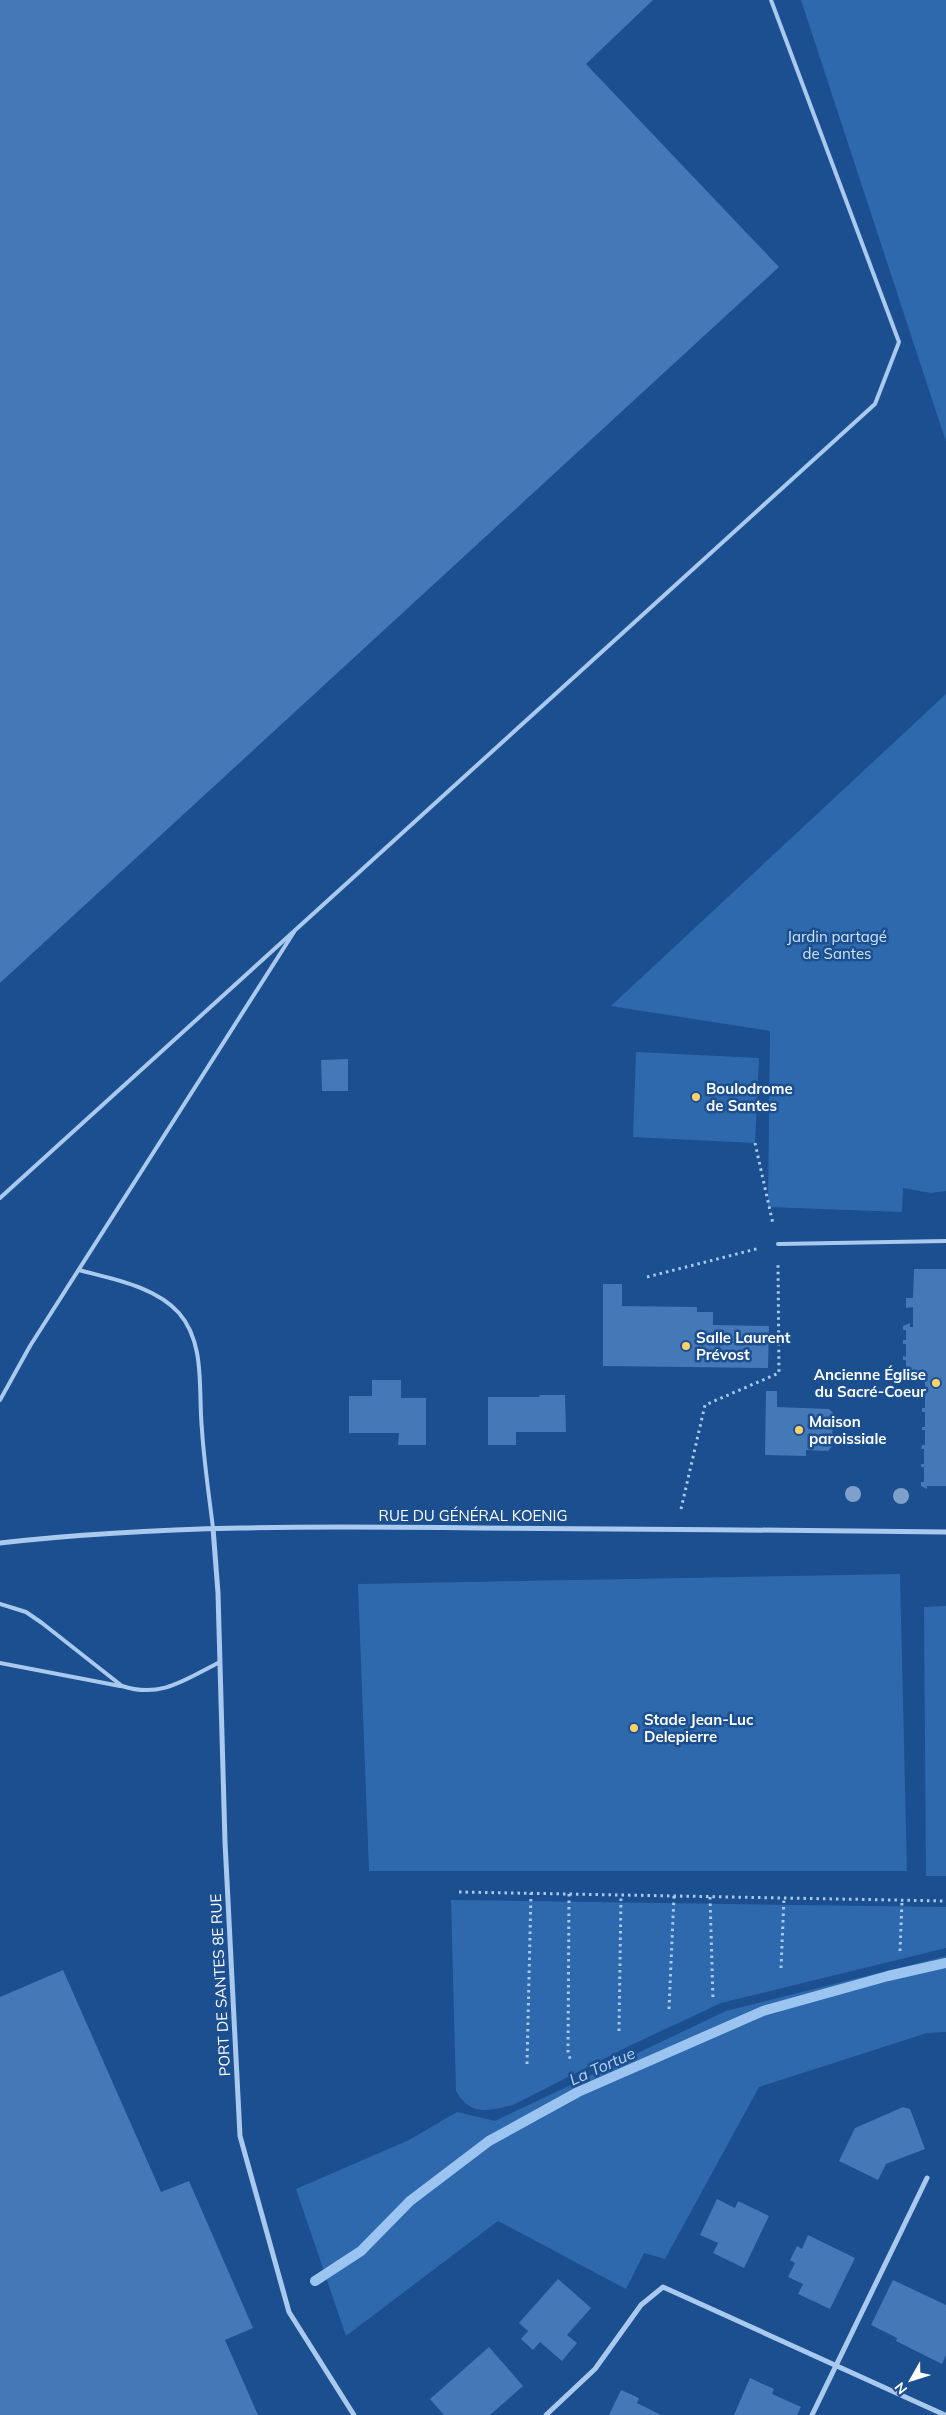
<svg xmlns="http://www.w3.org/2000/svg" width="946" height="2415" font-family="Mulish,sans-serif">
	<rect width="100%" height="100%" fill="#1b4f8f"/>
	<g fill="#2e69ad">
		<polygon points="801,0 946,0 946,442"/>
		<polygon points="946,694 946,1191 931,1193 903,1188 902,1212 768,1207 770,1031 611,1006"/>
		<polygon points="636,1052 759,1058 755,1143 633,1137"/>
		<polygon points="900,1574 907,1871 369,1871 358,1584"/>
		<polygon points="946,1606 946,1876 926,1876 924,1607"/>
		<path d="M451,1900L946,1907V1948L721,2003L625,2048L513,2105C488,2111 470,2116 456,2091Z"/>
		<polygon points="946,1956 946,2032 927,2033 759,2087 665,2259 644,2253 626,2289 498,2221 346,2336 296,2189 409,2140 457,2112 495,2121 726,2011"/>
	</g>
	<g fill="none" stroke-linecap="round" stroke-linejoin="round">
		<polyline stroke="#9cc4f0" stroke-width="10" points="315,2281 361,2251 410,2201 489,2141 578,2092 763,2011 888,1976 946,1963"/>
	</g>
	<g fill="#4478b7">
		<polygon points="0,0 653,0 586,64 779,267 0,983"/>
		<polygon points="348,1059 348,1091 322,1091 321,1060"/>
		<polygon points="914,1269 946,1269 946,1486 927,1486 927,1489 921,1486 921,1482 924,1482 924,1467 921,1467 921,1464 924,1464 924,1449 921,1449 922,1445 925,1445 925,1430 922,1430 922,1427 925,1427 925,1412 922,1412 922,1408 925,1408 925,1393 922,1393 922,1390 925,1390 925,1374 909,1374 909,1377 903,1374 903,1370 906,1370 906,1360 903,1360 903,1356 906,1357 906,1344 903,1344 903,1340 906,1340 906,1330 903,1330 903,1326 910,1323 910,1327 913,1327 913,1307 906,1308 906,1298 913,1298"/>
		<polygon points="603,1284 622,1284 622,1306 697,1307 697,1312 713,1312 713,1325 769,1326 768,1368 603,1366"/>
		<polygon points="372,1380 401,1380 401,1398 426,1398 426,1445 398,1445 399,1433 349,1433 349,1396 372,1396"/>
		<polygon points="766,1391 777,1391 777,1407 829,1409 833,1413 832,1446 828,1451 806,1450 806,1456 765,1455"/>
		<polygon points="539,1395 565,1395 566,1432 516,1432 516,1445 488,1445 488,1397 540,1397"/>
		<polygon points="63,1970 161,2192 189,2181 253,2328 225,2340 258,2415 0,2415 0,1997"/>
		<polygon points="903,2107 910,2109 925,2149 886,2164 878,2180 839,2161 855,2128"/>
		<polygon points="717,2199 735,2208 738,2201 769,2216 744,2268 713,2253 718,2243 700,2235"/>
		<polygon points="808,2235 855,2258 830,2309 798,2294 803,2284 788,2277 795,2263 790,2260 797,2246 802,2249"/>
		<polygon points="558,2279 591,2308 567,2335 577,2343 562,2361 540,2342 533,2350 521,2339 528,2331 519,2323"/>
		<polygon points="893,2280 946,2305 946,2355 942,2364 896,2341 897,2338 871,2325"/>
		<polygon points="489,2347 523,2386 490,2415 444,2415 430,2399"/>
		<polygon points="750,2378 774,2389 772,2394 801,2407 797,2415 734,2415"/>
		<polygon points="621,2390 639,2398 637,2403 661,2415 609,2415"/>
	</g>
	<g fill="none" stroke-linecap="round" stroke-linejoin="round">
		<g stroke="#a9c9ee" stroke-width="3" stroke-dasharray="2.5 4" stroke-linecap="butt">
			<polyline points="755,1143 773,1224"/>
			<polyline points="647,1277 760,1248"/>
			<polyline points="681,1509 705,1405 779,1373 778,1264"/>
			<polyline points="459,1892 946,1901"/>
			<polyline points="569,1894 568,2051 571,2062"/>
			<polyline points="710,1897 713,2000"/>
			<polyline points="900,1951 902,1901"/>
			<polyline points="781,1968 784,1898"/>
			<polyline points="669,2009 674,1896"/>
			<polyline points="619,2031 621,1895"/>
			<polyline points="527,2064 531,1893"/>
		</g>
		<g stroke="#a9c9ee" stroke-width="4">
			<polyline points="0,1198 875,404 899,342 771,0"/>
			<polyline points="778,1244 946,1241"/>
			<path d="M79,1270C112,1279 155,1286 179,1313C206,1344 198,1391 202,1430C204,1462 209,1495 213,1528"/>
			<polyline points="0,1400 30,1346 294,932"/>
			<path d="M0,1604L26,1612L42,1623L122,1686C161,1699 186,1679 220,1662"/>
			<polyline points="0,1663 120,1686"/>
		</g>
		<g stroke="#a9c9ee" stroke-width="5">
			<polyline points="213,1528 218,1593 225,1842 240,2136 289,2312 354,2415"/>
			<path d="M0,1543C159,1525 320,1526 480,1528C635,1529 791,1530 946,1532"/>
			<polyline points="546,2415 595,2369 641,2305 663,2287 945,2415"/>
			<polyline points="812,2415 927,2178"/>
		</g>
	</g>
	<g fill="#7ea0ca">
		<circle cx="853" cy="1494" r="8"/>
		<circle cx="901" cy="1496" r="8"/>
	</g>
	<g fill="#ffd166" stroke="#1b4f8f" stroke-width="2">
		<circle cx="696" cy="1097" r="5"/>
		<circle cx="686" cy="1346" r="5"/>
		<circle cx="936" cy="1383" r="5"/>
		<circle cx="799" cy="1430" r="5"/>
		<circle cx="634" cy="1728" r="5"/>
	</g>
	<g text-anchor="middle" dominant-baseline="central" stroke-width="5" stroke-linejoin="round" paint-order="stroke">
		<g font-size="15" fill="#cfe3fa" stroke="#1b4f8f">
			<text x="837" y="936">Jardin partagé<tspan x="837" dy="17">de Santes</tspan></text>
		</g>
		<g font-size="15" font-weight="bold" fill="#fff" stroke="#1b4f8f" text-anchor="start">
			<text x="706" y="1088">Boulodrome<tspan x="706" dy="17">de Santes</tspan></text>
			<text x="696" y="1337">Salle Laurent<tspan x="696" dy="17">Prévost</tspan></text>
			<text x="926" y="1374" text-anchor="end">Ancienne Église<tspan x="926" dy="17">du Sacré-Coeur</tspan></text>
			<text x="809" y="1421">Maison<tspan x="809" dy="17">paroissiale</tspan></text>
			<text x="644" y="1719">Stade Jean-Luc<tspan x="644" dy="17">Delepierre</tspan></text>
		</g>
		<g font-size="15" fill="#fff" stroke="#1b4f8f">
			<text x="473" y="1515">RUE DU GÉNÉRAL KOENIG</text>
			<text transform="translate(220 1985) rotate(-93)">PORT DE SANTES 8E RUE</text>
		</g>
		<g font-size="16" font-style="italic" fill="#b5d3f5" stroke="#1b4f8f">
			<text transform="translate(602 2066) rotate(-24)">La Tortue</text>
		</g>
	</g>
	<g transform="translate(911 2380) rotate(231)" stroke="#1b4f8f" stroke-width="4" paint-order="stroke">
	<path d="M0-4L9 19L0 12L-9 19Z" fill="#ffffff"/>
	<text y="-8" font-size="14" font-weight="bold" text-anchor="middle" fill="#ffffff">N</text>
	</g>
</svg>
